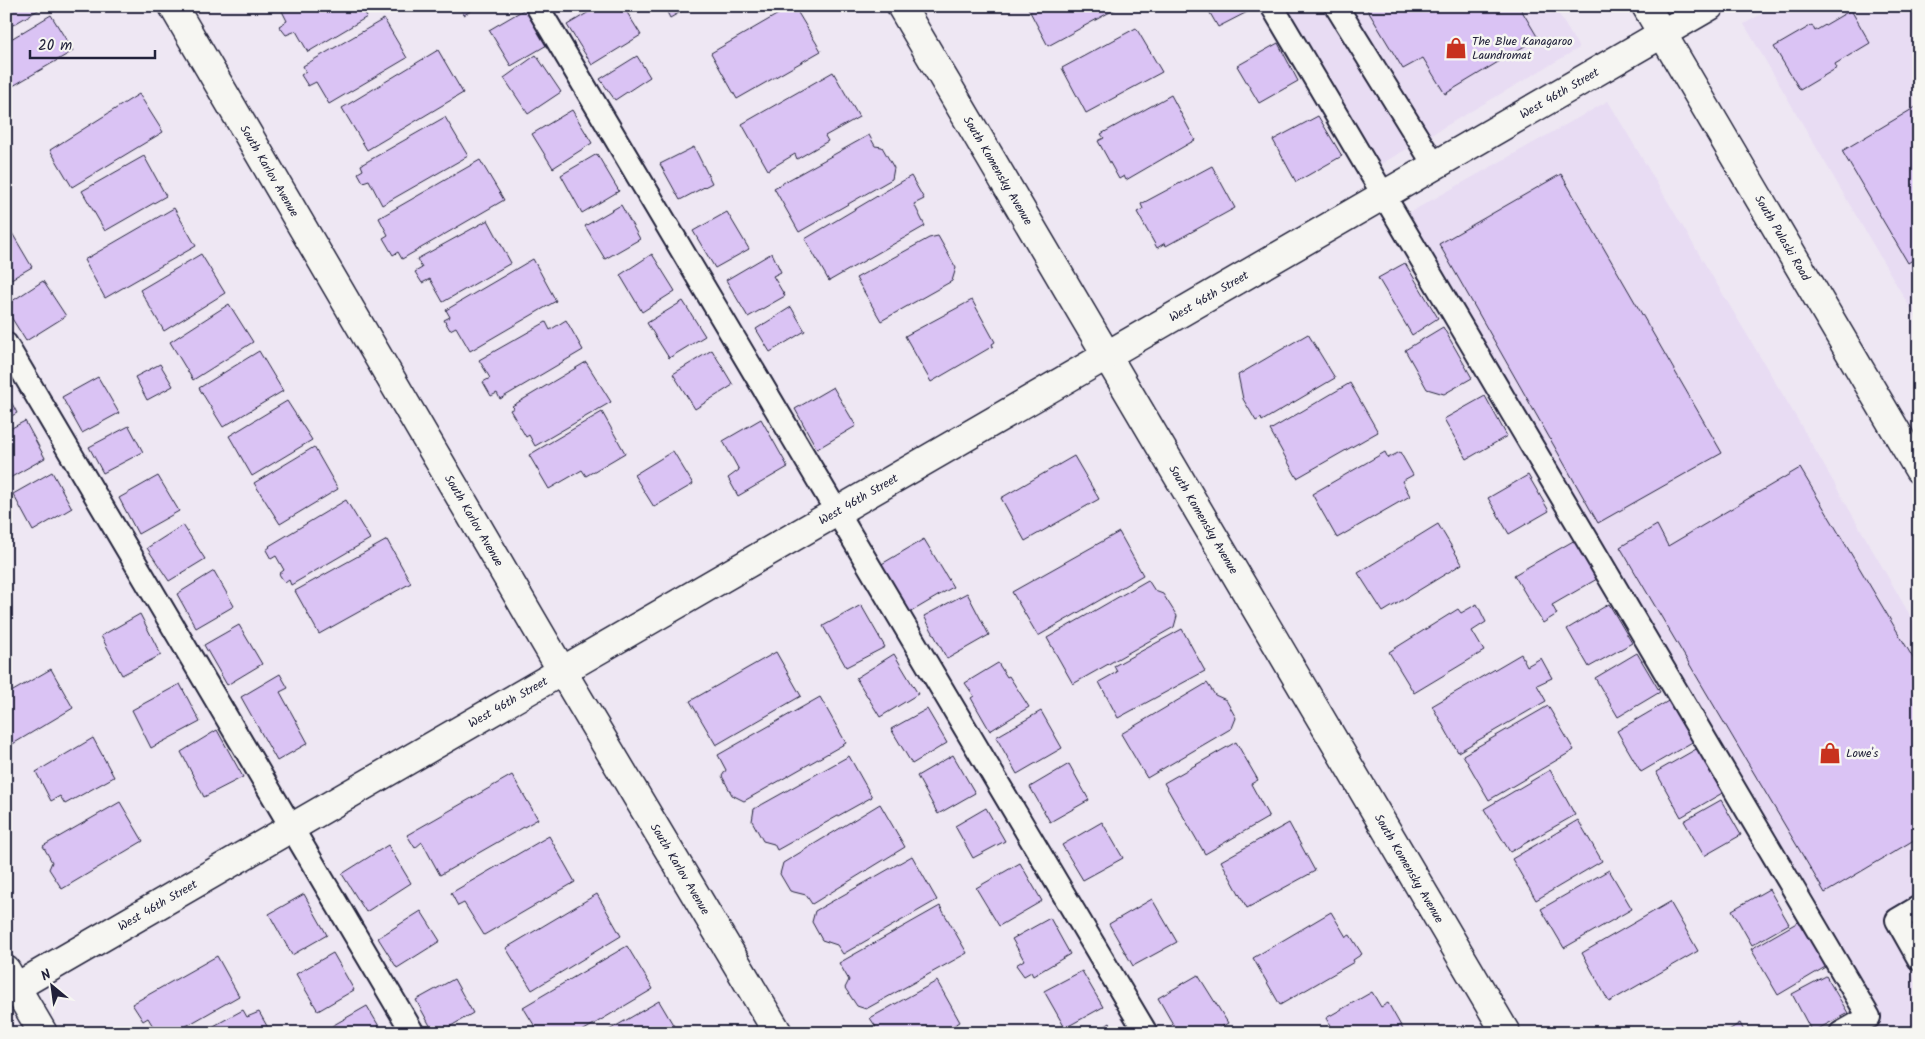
<svg xmlns="http://www.w3.org/2000/svg" width="1925" height="1039" font-family="Kalam,sans-serif">
	<rect width="100%" height="100%" fill="#eee7f3"/>
	<filter id="ink" filterUnits="userSpaceOnUse"><feTurbulence type="fractalNoise" baseFrequency=".02" numOctaves="2"/><feDisplacementMap in="SourceGraphic" scale="10" xChannelSelector="R" yChannelSelector="G"/><feConvolveMatrix kernelMatrix="1 2 1 2 8 2 1 2 1" color-interpolation-filters="sRGB"/></filter>
	<g filter="url(#ink)">
		<g fill="#e8dcf3">
			<polygon points="1272,6 1554,6 1579,48 1369,171"/>
			<polygon points="1775,6 1919,6 1919,323 1744,24"/>
			<polygon points="1608,101 1799,422 1919,631 1919,1033 1841,1033 1868,1017 1398,219"/>
		</g>
		<g fill="#dac3f4" stroke="#22223b">
			<polygon points="6,6 45,6 6,29"/>
			<polygon points="289,6 361,6 367,17 308,52 296,31 286,35 279,26 287,21 282,11"/>
			<polygon points="459,6 479,6 464,15"/>
			<polygon points="599,6 623,6 641,35 592,65 567,25"/>
			<polygon points="664,6 691,6 670,18"/>
			<polygon points="792,6 794,6 821,51 737,99 711,53"/>
			<polygon points="1027,6 1121,6 1048,46"/>
			<polygon points="1206,6 1254,6 1255,8 1218,27"/>
			<polygon points="1365,6 1519,6 1538,38 1445,94 1423,58 1403,69"/>
			<polygon points="525,9 547,45 511,66 489,30"/>
			<polygon points="1851,10 1870,43 1835,64 1837,68 1800,90 1774,47 1812,25 1815,31"/>
			<polygon points="51,15 73,51 6,90 6,42"/>
			<polygon points="384,19 407,58 329,104 316,82 308,86 301,75 306,72 303,66"/>
			<polygon points="1136,28 1162,72 1086,113 1062,68"/>
			<polygon points="1278,43 1298,81 1259,103 1237,66"/>
			<polygon points="438,50 463,93 367,150 342,108"/>
			<polygon points="536,55 561,92 528,114 504,78"/>
			<polygon points="637,56 650,77 615,100 600,79"/>
			<polygon points="833,72 859,117 825,136 828,141 797,159 795,154 768,170 742,124"/>
			<polygon points="139,94 163,132 72,187 50,150"/>
			<polygon points="1171,95 1195,140 1126,180 1124,176 1119,179 1098,141 1104,138 1101,134"/>
			<polygon points="1919,105 1919,256 1908,263 1842,151"/>
			<polygon points="572,110 592,143 553,168 532,134"/>
			<polygon points="1318,116 1342,156 1296,182 1273,140"/>
			<polygon points="445,117 468,156 382,205 369,180 363,182 358,173 363,170 361,165"/>
			<polygon points="869,135 875,146 882,147 894,168 892,179 799,232 774,188"/>
			<polygon points="694,147 712,183 680,200 660,164"/>
			<polygon points="597,154 619,191 582,213 561,175"/>
			<polygon points="144,156 166,196 105,231 82,191"/>
			<polygon points="480,160 504,200 402,259 398,252 393,255 383,238 388,235 379,218"/>
			<polygon points="1212,166 1235,208 1166,246 1165,243 1157,248 1137,212 1143,209 1141,204"/>
			<polygon points="1561,174 1722,453 1598,523 1439,244"/>
			<polygon points="911,176 924,199 914,204 925,226 829,281 805,239"/>
			<polygon points="621,205 640,239 605,259 585,226"/>
			<polygon points="174,208 196,246 105,298 84,260"/>
			<polygon points="727,212 749,249 715,268 693,231"/>
			<polygon points="488,220 511,263 443,302 430,279 422,283 415,272 422,268 417,259"/>
			<polygon points="12,233 32,267 6,282 6,237"/>
			<polygon points="938,236 956,268 952,281 881,321 856,278 929,238"/>
			<polygon points="772,253 781,272 773,276 785,296 748,317 726,280"/>
			<polygon points="201,254 225,293 164,331 140,290"/>
			<polygon points="652,254 675,291 642,312 620,275"/>
			<polygon points="533,259 556,301 470,351 456,327 450,330 444,320 450,317 446,310"/>
			<polygon points="1405,263 1438,318 1412,335 1378,278"/>
			<polygon points="43,281 66,316 26,341 6,309 6,305"/>
			<polygon points="972,300 995,342 992,344 993,346 931,382 905,336"/>
			<polygon points="683,301 705,336 669,358 647,323"/>
			<polygon points="229,304 253,342 193,380 170,342"/>
			<polygon points="791,307 805,331 770,352 756,329"/>
			<polygon points="566,320 583,350 500,399 497,393 491,396 483,382 490,378 479,360 546,322 550,330"/>
			<polygon points="1443,327 1472,378 1444,394 1427,389 1405,350"/>
			<polygon points="1308,334 1335,378 1262,421 1261,418 1256,421 1243,399 1238,375"/>
			<polygon points="712,350 733,385 695,409 673,374"/>
			<polygon points="259,351 283,391 223,427 199,388"/>
			<polygon points="586,362 611,402 535,446 529,435 526,437 510,410 514,408 512,406"/>
			<polygon points="160,364 173,386 147,400 135,377"/>
			<polygon points="98,377 119,413 82,433 62,397"/>
			<polygon points="1350,383 1378,432 1297,478 1270,430"/>
			<polygon points="833,387 856,426 817,449 795,409"/>
			<polygon points="6,392 17,413 6,419"/>
			<polygon points="1485,396 1507,436 1467,459 1444,419"/>
			<polygon points="287,401 312,440 252,476 229,436"/>
			<polygon points="602,412 625,453 586,476 582,470 549,489 529,455"/>
			<polygon points="761,419 788,467 738,496 728,478 739,470 723,441"/>
			<polygon points="25,421 45,458 8,479 6,431"/>
			<polygon points="129,426 143,452 103,473 89,447"/>
			<polygon points="314,447 338,489 280,524 254,483"/>
			<polygon points="673,451 693,484 654,507 634,475"/>
			<polygon points="1385,452 1388,458 1400,452 1413,475 1402,481 1410,496 1337,538 1312,494"/>
			<polygon points="1074,456 1099,499 1025,541 1001,498"/>
			<polygon points="1800,468 1919,668 1919,837 1825,893 1620,547 1657,525 1668,546"/>
			<polygon points="52,472 72,508 33,531 13,494"/>
			<polygon points="1528,475 1549,511 1509,534 1488,498"/>
			<polygon points="158,476 179,511 138,534 119,498"/>
			<polygon points="346,500 370,539 291,585 289,580 285,583 279,574 284,570 276,556 271,559 266,550 270,547 269,546"/>
			<polygon points="1438,524 1462,564 1383,612 1358,573"/>
			<polygon points="183,525 205,559 169,581 147,548"/>
			<polygon points="1119,532 1143,575 1038,636 1012,592"/>
			<polygon points="924,539 953,587 909,613 880,565"/>
			<polygon points="387,540 411,583 319,634 295,591"/>
			<polygon points="1575,540 1597,579 1552,605 1557,614 1543,623 1514,575"/>
			<polygon points="214,571 234,606 196,628 177,594"/>
			<polygon points="1148,580 1155,591 1163,594 1177,616 1174,627 1073,684 1047,638"/>
			<polygon points="967,593 989,635 947,659 924,616"/>
			<polygon points="1477,604 1486,622 1472,631 1484,651 1414,693 1389,652 1458,609 1461,613"/>
			<polygon points="1609,604 1632,643 1589,667 1567,629"/>
			<polygon points="861,605 885,647 846,667 823,626"/>
			<polygon points="140,614 161,655 122,675 101,636"/>
			<polygon points="239,625 262,664 227,685 204,645"/>
			<polygon points="1182,629 1205,671 1118,718 1099,682 1117,672 1114,666"/>
			<polygon points="776,652 801,696 716,745 690,701"/>
			<polygon points="1637,653 1660,692 1618,717 1595,678"/>
			<polygon points="894,654 918,694 880,717 856,678"/>
			<polygon points="1521,654 1527,666 1541,658 1552,678 1537,685 1546,701 1458,752 1432,706"/>
			<polygon points="998,663 1007,677 1009,676 1029,707 990,731 971,698 974,696 965,683"/>
			<polygon points="51,669 73,708 6,748 6,695"/>
			<polygon points="280,674 288,688 280,692 308,743 277,761 241,697"/>
			<polygon points="1207,683 1215,695 1226,700 1236,718 1232,728 1147,778 1121,734"/>
			<polygon points="180,684 200,722 151,748 132,710"/>
			<polygon points="820,697 846,743 744,801 732,795 722,776 726,770 718,755"/>
			<polygon points="1670,700 1694,741 1641,772 1617,731"/>
			<polygon points="1548,706 1574,750 1489,800 1463,755"/>
			<polygon points="927,709 947,743 912,764 891,729"/>
			<polygon points="1041,711 1062,748 1017,774 996,737"/>
			<polygon points="217,730 243,777 204,797 181,752"/>
			<polygon points="93,738 114,777 65,804 60,796 51,801 36,772"/>
			<polygon points="1236,742 1258,780 1251,784 1269,817 1205,854 1164,783"/>
			<polygon points="1698,748 1724,792 1681,817 1656,772"/>
			<polygon points="953,755 975,793 938,814 917,776"/>
			<polygon points="849,756 872,797 777,850 774,844 763,841 752,821 754,809"/>
			<polygon points="1069,764 1089,800 1050,822 1030,787"/>
			<polygon points="1550,770 1575,815 1510,852 1484,809"/>
			<polygon points="512,775 538,819 440,875 422,842 415,848 407,835"/>
			<polygon points="1721,800 1741,835 1704,856 1684,821"/>
			<polygon points="120,802 143,841 62,889 49,869 52,862 43,846"/>
			<polygon points="880,804 905,847 812,904 806,895 790,891 780,874 783,863"/>
			<polygon points="986,808 1005,841 973,858 955,826"/>
			<polygon points="1578,820 1602,861 1536,900 1512,859"/>
			<polygon points="1102,822 1123,858 1083,880 1062,845"/>
			<polygon points="1289,823 1315,871 1247,908 1221,861"/>
			<polygon points="549,836 575,882 484,935 464,903 458,906 451,893"/>
			<polygon points="388,845 411,883 366,912 342,874"/>
			<polygon points="912,856 937,900 843,954 837,945 822,940 812,922 815,911"/>
			<polygon points="1020,863 1042,901 999,926 976,888"/>
			<polygon points="1609,870 1632,909 1564,948 1541,909"/>
			<polygon points="1769,889 1789,924 1752,945 1732,910"/>
			<polygon points="304,894 327,935 292,955 269,914"/>
			<polygon points="597,894 621,936 532,990 506,948"/>
			<polygon points="1152,899 1177,942 1133,966 1109,924"/>
			<polygon points="1670,902 1698,951 1609,1002 1582,953"/>
			<polygon points="940,906 967,953 866,1009 857,1006 845,988 849,980 839,963"/>
			<polygon points="421,911 440,941 397,968 378,938"/>
			<polygon points="1331,912 1346,937 1350,935 1362,954 1353,960 1354,962 1280,1005 1253,958"/>
			<polygon points="1050,918 1070,954 1033,976 1031,972 1024,976 1016,965 1024,960 1012,939"/>
			<polygon points="1800,921 1827,966 1778,995 1751,949"/>
			<polygon points="627,946 653,989 579,1033 539,1033 523,1007"/>
			<polygon points="333,953 354,990 318,1011 296,974"/>
			<polygon points="217,956 239,996 174,1033 157,1033 148,1018 143,1021 132,1004"/>
			<polygon points="1082,971 1103,1007 1065,1028 1044,991"/>
			<polygon points="1198,975 1228,1023 1211,1033 1178,1033 1158,998"/>
			<polygon points="1826,976 1848,1013 1812,1032 1792,994"/>
			<polygon points="454,979 473,1013 439,1033 434,1033 416,1000"/>
			<polygon points="937,981 960,1022 941,1033 872,1033 870,1030 876,1027 870,1018"/>
			<polygon points="1372,992 1381,1007 1388,1003 1405,1033 1334,1033 1326,1018"/>
			<polygon points="659,1001 678,1033 604,1033"/>
			<polygon points="367,1006 383,1033 336,1033 332,1026"/>
			<polygon points="243,1010 247,1017 259,1012 271,1033 201,1033"/>
			<polygon points="1110,1023 1116,1033 1094,1033"/>
			<polygon points="1740,1023 1745,1033 1724,1033"/>
		</g>
		<g fill="none" stroke-linecap="round" stroke-linejoin="round">
			<g stroke="#22223b" stroke-width="26">
				<g id="service">
					<polyline points="537,6 1146,1033"/>
					<polyline points="1272,6 1869,1017 1841,1033"/>
					<polyline points="1336,6 1435,166"/>
					<polyline points="6,344 413,1033"/>
					<polyline points="1919,907 1897,920 1919,959"/>
				</g>
			</g>
			<g stroke="#22223b" stroke-width="31">
				<g id="minor">
					<path id="s1" d="M173,6L562,671L778,1033"/>
					<path id="s2" d="M901,6L1506,1033"/>
					<polyline points="6,970 43,1033"/>
					<path id="s3" d="M6,993L1710,6"/>
				</g>
			</g>
			<g stroke="#22223b" stroke-width="31">
				<g id="secondary">
					<path id="s4" d="M1646,6L1919,470"/>
				</g>
			</g>
			<use href="#service" stroke="#f6f6f2" stroke-width="22"/>
			<use href="#minor" stroke="#f6f6f2" stroke-width="28"/>
			<use href="#secondary" stroke="#f6f6f2" stroke-width="28"/>
		</g>
	</g>
	<defs>
		<g id="shop-bare" transform="scale(1.725)"><path d="M-5-2.5h2.3a2.7 3.5 0 0 1 5.4 0H5L5.5 6h-11ZM-1.5-2.5h3a1.5 2.3 0 0 0-3 0Z" fill="#c8321e" stroke="#f6f6f2" stroke-width="2.5" paint-order="stroke"/></g>
	</defs>
	<g fill-rule="evenodd">
		<use href="#shop-bare" x="1456" y="48"/>
		<use href="#shop-bare" x="1830" y="753"/>
	</g>
	<g text-anchor="middle" dominant-baseline="central" stroke-width="5" stroke-linejoin="round" paint-order="stroke">
		<g font-size="12" fill="#22223b" stroke="#f6f6f2" text-anchor="start">
			<text x="1472" y="41">The Blue Kanagaroo<tspan x="1472" dy="14">Laundromat</tspan></text>
			<text x="1846" y="753">Lowe's</text>
		</g>
		<g font-size="12" fill="#22223b" stroke="#f6f6f2">
			<text stroke="none"><textPath href="#s3" startOffset="1795">West 46th Street</textPath></text>
			<text stroke="none"><textPath href="#s1" startOffset="191">South Karlov Avenue</textPath></text>
			<text stroke="none"><textPath href="#s2" startOffset="191">South Komensky Avenue</textPath></text>
			<text stroke="none"><textPath href="#s4" startOffset="269">South Pulaski Road</textPath></text>
			<text stroke="none"><textPath href="#s3" startOffset="1390">West 46th Street</textPath></text>
			<text stroke="none"><textPath href="#s3" startOffset="985">West 46th Street</textPath></text>
			<text stroke="none"><textPath href="#s2" startOffset="596">South Komensky Avenue</textPath></text>
			<text stroke="none"><textPath href="#s1" startOffset="596">South Karlov Avenue</textPath></text>
			<text stroke="none"><textPath href="#s3" startOffset="580">West 46th Street</textPath></text>
			<text stroke="none"><textPath href="#s2" startOffset="1001">South Komensky Avenue</textPath></text>
			<text stroke="none"><textPath href="#s1" startOffset="1001">South Karlov Avenue</textPath></text>
			<text stroke="none"><textPath href="#s3" startOffset="175">West 46th Street</textPath></text>
		</g>
	</g>
	<rect width="1925" height="1039" fill="none" stroke="#f6f6f2" stroke-width="25"/>
	<rect x="12" y="12" width="1900" height="1014" fill="none" stroke="#22223b" stroke-width="2" filter="url(#ink)"/>
	<g transform="translate(52 986) rotate(331)" stroke="#f6f6f2" stroke-width="4" paint-order="stroke">
	<path d="M0-4L9 19L0 12L-9 19Z" fill="#22223b"/>
	<text y="-8" font-size="14" font-weight="bold" text-anchor="middle" fill="#22223b">N</text>
	</g>
	<path d="M30 50v8h125v-8" fill="none" stroke="#22223b" stroke-width="2.5"/>
	<text x="38" y="50" font-size="15" fill="#22223b" stroke="#f6f6f2" stroke-width="4" paint-order="stroke">20 m</text>
</svg>
